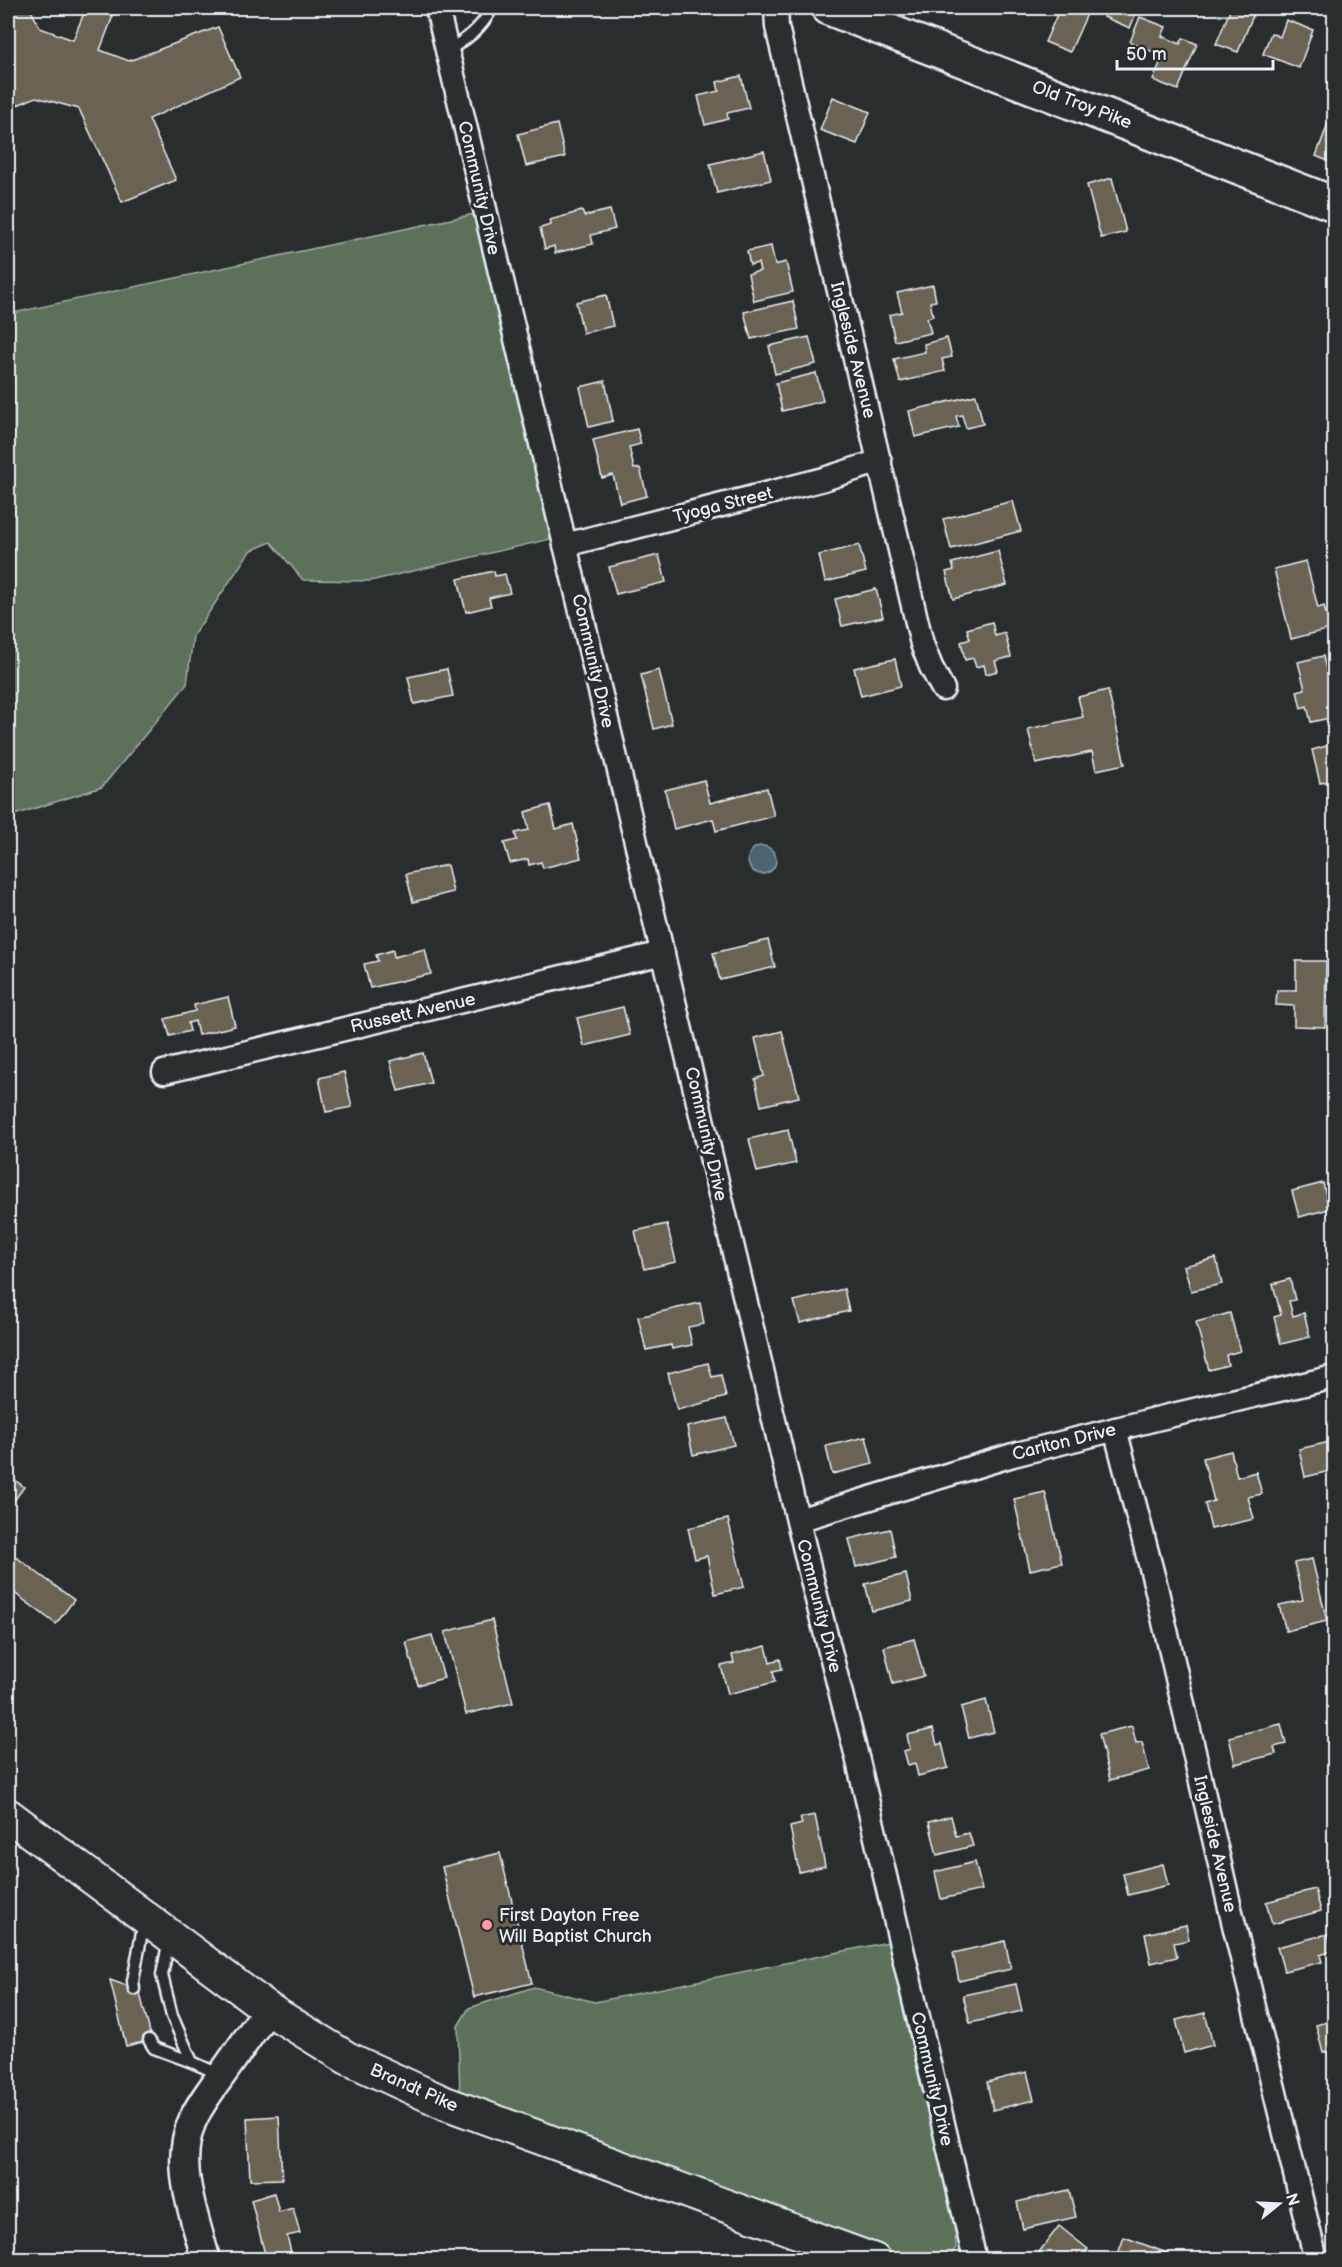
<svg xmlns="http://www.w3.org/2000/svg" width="1342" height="2267" font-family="'Balsamiq Sans',sans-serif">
	<rect width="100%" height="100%" fill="#2a2d2e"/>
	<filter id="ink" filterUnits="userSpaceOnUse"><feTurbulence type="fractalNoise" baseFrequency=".0167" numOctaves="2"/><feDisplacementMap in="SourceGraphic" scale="12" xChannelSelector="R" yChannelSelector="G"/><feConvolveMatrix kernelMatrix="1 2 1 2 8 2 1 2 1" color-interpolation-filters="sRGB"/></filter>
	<g filter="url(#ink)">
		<g fill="#5d705a" stroke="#a2b0a9" stroke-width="1.5">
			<polygon points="484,212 563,536 370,581 303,580 271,542 250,551 193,636 187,684 102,787 8,817 8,314"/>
			<polygon points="889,1942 954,2210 956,2248 948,2259 905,2259 460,2098 458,2026 469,2008 534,1987 595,2002"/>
		</g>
		<circle fill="#4d6472" stroke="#8b9ca8" stroke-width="1.5" cx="762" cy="860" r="14"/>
		<g fill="#6b6253" stroke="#e8f1f8" stroke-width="1.5">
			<polygon points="8,8 30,8 40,28 73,40 86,8 96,8 113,16 100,50 129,61 218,27 240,77 149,119 176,180 122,202 79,109 36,97 8,109"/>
			<polygon points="1060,8 1073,8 1087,14 1070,52 1045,42"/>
			<polygon points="1108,8 1138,8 1130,28 1104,17"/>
			<polygon points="1231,8 1256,8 1238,52 1216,44"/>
			<polygon points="1140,17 1166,27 1162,36 1180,44 1183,38 1197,44 1178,90 1153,80 1163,56 1130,42"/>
			<polygon points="1286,20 1313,30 1299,68 1263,54 1271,33 1280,37"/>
			<polygon points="741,76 749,108 727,113 728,119 705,125 698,96 719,91 717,82"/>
			<polygon points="833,97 870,112 857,144 820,130"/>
			<polygon points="1334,107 1334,160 1333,163 1316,156"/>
			<polygon points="557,124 565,157 526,166 518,134"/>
			<polygon points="764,151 771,180 717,193 710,164"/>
			<polygon points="1112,178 1126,232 1101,238 1087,185"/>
			<polygon points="610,210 615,229 591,235 593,244 555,253 554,246 545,249 540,228 551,225 550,220 582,211 584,216"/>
			<polygon points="771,246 775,265 786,262 793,292 754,301 748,274 760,271 758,263 750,265 747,251"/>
			<polygon points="933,285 936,301 930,302 933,316 927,318 931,333 895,341 889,315 902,312 897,293"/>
			<polygon points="606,295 613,326 583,333 576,302"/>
			<polygon points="793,301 799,329 751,339 744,312"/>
			<polygon points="809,337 816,364 775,374 769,346"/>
			<polygon points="947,338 952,357 942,359 945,371 900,382 894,359 925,352 924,344"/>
			<polygon points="816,373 823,401 782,411 776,383"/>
			<polygon points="605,381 613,421 589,427 580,387"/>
			<polygon points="976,395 983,424 966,428 962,415 956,416 959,427 915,437 909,411"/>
			<polygon points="1334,428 1334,457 1327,429"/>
			<polygon points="637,429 641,444 629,447 634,469 640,468 647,496 620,503 613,475 602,478 593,440"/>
			<polygon points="1013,501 1021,531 951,549 943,519"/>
			<polygon points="859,545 866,572 825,582 819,555"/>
			<polygon points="998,551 1007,585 953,599 946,572 954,570 952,563"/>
			<polygon points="659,555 666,582 616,594 609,567"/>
			<polygon points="1306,561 1318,608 1324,606 1330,629 1291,639 1274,569"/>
			<polygon points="494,571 495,576 505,574 510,593 489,598 491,606 466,612 458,579"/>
			<polygon points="876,589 883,617 842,626 835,599"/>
			<polygon points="992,622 995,636 1005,633 1011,657 995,661 998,671 986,674 984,665 976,667 973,658 965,660 961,642 970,639 967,629"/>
			<polygon points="1323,656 1332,695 1334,695 1334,717 1311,722 1307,706 1301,708 1297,691 1305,689 1298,662"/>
			<polygon points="895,659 901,686 861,696 854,668"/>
			<polygon points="447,669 453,696 414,704 408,677"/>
			<polygon points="659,670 672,724 654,729 641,675"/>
			<polygon points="1108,690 1125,764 1096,770 1092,752 1036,764 1028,729 1083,717 1078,697"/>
			<polygon points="1334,744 1334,800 1330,781 1320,783 1312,750"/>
			<polygon points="704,780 710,803 767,788 774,816 716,831 713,819 674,829 665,790"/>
			<polygon points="550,805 556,829 573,824 581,858 543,868 541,862 529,865 528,859 510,863 504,843 517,840 515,833 529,830 525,812"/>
			<polygon points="447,865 453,892 413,902 406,874"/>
			<polygon points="768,940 775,967 720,980 713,953"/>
			<polygon points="425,949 431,974 370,988 364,964 378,961 376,955 393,950 394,957"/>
			<polygon points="1296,961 1326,961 1325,1027 1294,1026 1294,1006 1276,1005 1277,990 1296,990"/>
			<polygon points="228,997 235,1026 198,1035 195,1021 188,1023 190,1031 170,1036 165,1019 195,1011 194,1005"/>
			<polygon points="623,1007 630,1035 584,1046 577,1018"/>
			<polygon points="782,1031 799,1097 761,1106 755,1079 764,1076 755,1038"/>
			<polygon points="423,1053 431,1083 398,1091 390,1061"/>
			<polygon points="344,1072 352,1107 326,1112 319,1078"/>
			<polygon points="788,1130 796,1163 757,1172 749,1139"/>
			<polygon points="1323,1183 1329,1209 1299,1217 1292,1191"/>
			<polygon points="667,1224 676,1262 644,1269 635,1231"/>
			<polygon points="1216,1258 1222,1284 1191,1291 1184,1266"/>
			<polygon points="1290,1279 1295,1300 1289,1301 1293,1316 1304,1313 1310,1337 1281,1344 1274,1317 1281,1315 1273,1284"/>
			<polygon points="844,1289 849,1311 800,1323 794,1301"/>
			<polygon points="700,1303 704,1324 688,1327 692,1345 672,1349 671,1345 646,1350 638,1317"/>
			<polygon points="1230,1313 1240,1351 1226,1355 1228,1365 1209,1370 1196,1322"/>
			<polygon points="708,1363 712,1377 721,1375 726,1397 677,1410 668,1373"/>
			<polygon points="727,1418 734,1445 693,1455 687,1427"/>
			<polygon points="866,1437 873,1464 832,1474 826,1446"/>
			<polygon points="1334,1441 1334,1470 1305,1477 1299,1449"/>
			<polygon points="1231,1451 1237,1477 1256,1472 1262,1494 1248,1497 1254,1519 1211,1529 1205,1504 1214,1501 1203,1458"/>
			<polygon points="8,1475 24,1487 8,1509"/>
			<polygon points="1045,1492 1062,1563 1030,1570 1014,1499"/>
			<polygon points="728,1519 744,1587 715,1594 707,1556 695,1559 688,1528"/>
			<polygon points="890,1529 896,1557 856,1567 849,1539"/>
			<polygon points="8,1551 74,1600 56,1624 8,1588"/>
			<polygon points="1312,1559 1327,1621 1286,1631 1279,1605 1303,1600 1294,1563"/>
			<polygon points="906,1574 912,1601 872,1611 865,1584"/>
			<polygon points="492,1620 513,1703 466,1714 445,1632"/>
			<polygon points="432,1635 444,1678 418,1685 406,1642"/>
			<polygon points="914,1639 924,1676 893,1684 884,1647"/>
			<polygon points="766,1646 770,1662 780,1659 782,1669 773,1671 775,1682 728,1694 721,1666 734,1663 732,1655"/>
			<polygon points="986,1700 994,1732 969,1738 961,1707"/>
			<polygon points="1281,1724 1286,1744 1274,1747 1276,1754 1235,1764 1229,1737"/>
			<polygon points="1132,1726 1136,1743 1142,1742 1149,1770 1110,1780 1099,1734"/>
			<polygon points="933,1729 937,1745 942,1743 948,1768 918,1776 915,1763 908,1765 904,1751 910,1749 907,1735"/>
			<polygon points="815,1815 825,1866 799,1872 790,1827 802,1824 800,1818"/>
			<polygon points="951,1816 956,1836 969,1833 973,1846 937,1855 929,1822"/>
			<polygon points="500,1853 532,1983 474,1997 442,1867"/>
			<polygon points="975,1862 982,1890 941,1899 935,1872"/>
			<polygon points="1163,1864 1168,1885 1128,1895 1123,1874"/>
			<polygon points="1315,1889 1321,1911 1272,1924 1266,1902"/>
			<polygon points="1186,1925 1189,1940 1174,1943 1177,1957 1151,1963 1145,1934"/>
			<polygon points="1328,1934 1332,1951 1320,1955 1322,1962 1284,1971 1277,1947"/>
			<polygon points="1005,1941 1011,1969 959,1981 953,1953"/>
			<polygon points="110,1980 139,1990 152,2040 126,2046"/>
			<polygon points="1016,1984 1022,2011 970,2023 963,1995"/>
			<polygon points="1205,2013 1213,2045 1184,2053 1176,2020"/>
			<polygon points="1334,2020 1334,2050 1323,2053 1316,2025"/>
			<polygon points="1027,2072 1034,2100 993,2110 987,2082"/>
			<polygon points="279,2116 282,2179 250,2180 247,2118"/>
			<polygon points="1069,2190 1076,2217 1023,2229 1017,2202"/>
			<polygon points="274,2193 279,2212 293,2208 300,2233 287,2236 291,2252 266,2258 251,2200"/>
			<polygon points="1059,2226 1088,2249 1079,2260 1033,2260"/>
			<polygon points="1124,2237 1167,2253 1165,2260 1116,2260"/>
			<polygon points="162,2250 164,2260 142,2260 141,2256"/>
		</g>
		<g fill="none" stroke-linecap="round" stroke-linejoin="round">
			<g stroke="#e8f1f8" stroke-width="15">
				<g id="service">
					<path d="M447,51C467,39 481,29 492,8"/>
					<polyline points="169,1939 162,1975 172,2016 192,2062"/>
					<polyline points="134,1989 133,1981 144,1921"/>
					<polyline points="149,2040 154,2048 192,2062 221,2075"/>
				</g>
			</g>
			<g stroke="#e8f1f8" stroke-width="27">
				<g id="minor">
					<polyline points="437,8 814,1588 858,1761 975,2260"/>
					<polyline points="776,8 777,27 922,644 931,667 943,689"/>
					<polyline points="565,545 824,479 880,461"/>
					<polyline points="164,1072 663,953"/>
					<polyline points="1115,1429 1156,1587 1233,1921 1316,2260"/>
					<polyline points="798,1520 1013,1455 1156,1419 1334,1377"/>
				</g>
			</g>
			<g stroke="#e8f1f8" stroke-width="32">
				<path id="tertiary" d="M206,2260C199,2233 186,2195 185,2169C182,2126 199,2106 223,2073C238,2052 253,2030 268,2009"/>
			</g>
			<g stroke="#e8f1f8" stroke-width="36">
				<polyline id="secondary" points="8,1815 268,2009 347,2058 445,2103 874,2260"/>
			</g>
			<g stroke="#e8f1f8" stroke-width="38">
				<polyline id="primary" points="829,8 1334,204"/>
			</g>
			<use href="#service" stroke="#2a2d2e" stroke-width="10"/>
			<use href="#minor" stroke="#2a2d2e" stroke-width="22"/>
			<use href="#tertiary" stroke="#2a2d2e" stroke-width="27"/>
			<use href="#secondary" stroke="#2a2d2e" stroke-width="32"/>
			<use href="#primary" stroke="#2a2d2e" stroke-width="33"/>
		</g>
	</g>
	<circle fill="#ff9aa2" stroke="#2a2d2e" stroke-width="2" cx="487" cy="1925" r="6"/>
	<g text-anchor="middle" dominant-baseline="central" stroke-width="6" stroke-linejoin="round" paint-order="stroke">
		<g font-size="18" fill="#e8f1f8" stroke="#2a2d2e">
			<text transform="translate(1082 105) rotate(21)">Old Troy Pike</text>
			<text transform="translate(479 188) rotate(77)">Community Drive</text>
			<text transform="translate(853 350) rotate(76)">Ingleside Avenue</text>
			<text transform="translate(723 505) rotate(-14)">Tyoga Street</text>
			<text transform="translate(593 661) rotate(77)">Community Drive</text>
			<text transform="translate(413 1013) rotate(-13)">Russett Avenue</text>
			<text transform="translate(706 1134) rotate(77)">Community Drive</text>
			<text transform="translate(1064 1442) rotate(-14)">Carlton Drive</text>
			<text transform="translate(819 1606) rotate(76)">Community Drive</text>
			<text transform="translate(1215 1844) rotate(77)">Ingleside Avenue</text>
			<text transform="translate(932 2079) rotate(77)">Community Drive</text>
			<text transform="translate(414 2088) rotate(24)">Brandt Pike</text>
		</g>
		<g font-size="18" fill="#e8f1f8" stroke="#2a2d2e" text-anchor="start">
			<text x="499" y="1915">First Dayton Free<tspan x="499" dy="21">Will Baptist Church</tspan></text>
		</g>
	</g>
	<rect width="1342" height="2267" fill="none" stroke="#2a2d2e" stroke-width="30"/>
	<rect x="15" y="15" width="1312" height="2237" fill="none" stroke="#e8f1f8" stroke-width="2" filter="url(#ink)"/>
	<g transform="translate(1279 2204) rotate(72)" stroke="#2a2d2e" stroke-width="4.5" paint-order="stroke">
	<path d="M0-4.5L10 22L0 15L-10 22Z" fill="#e8f1f8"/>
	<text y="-9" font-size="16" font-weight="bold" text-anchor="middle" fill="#e8f1f8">N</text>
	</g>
	<path d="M1117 60v9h156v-9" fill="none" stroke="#e8f1f8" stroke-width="3"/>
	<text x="1126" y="60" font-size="18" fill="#e8f1f8" stroke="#2a2d2e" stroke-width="4.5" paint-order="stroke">50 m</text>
</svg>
